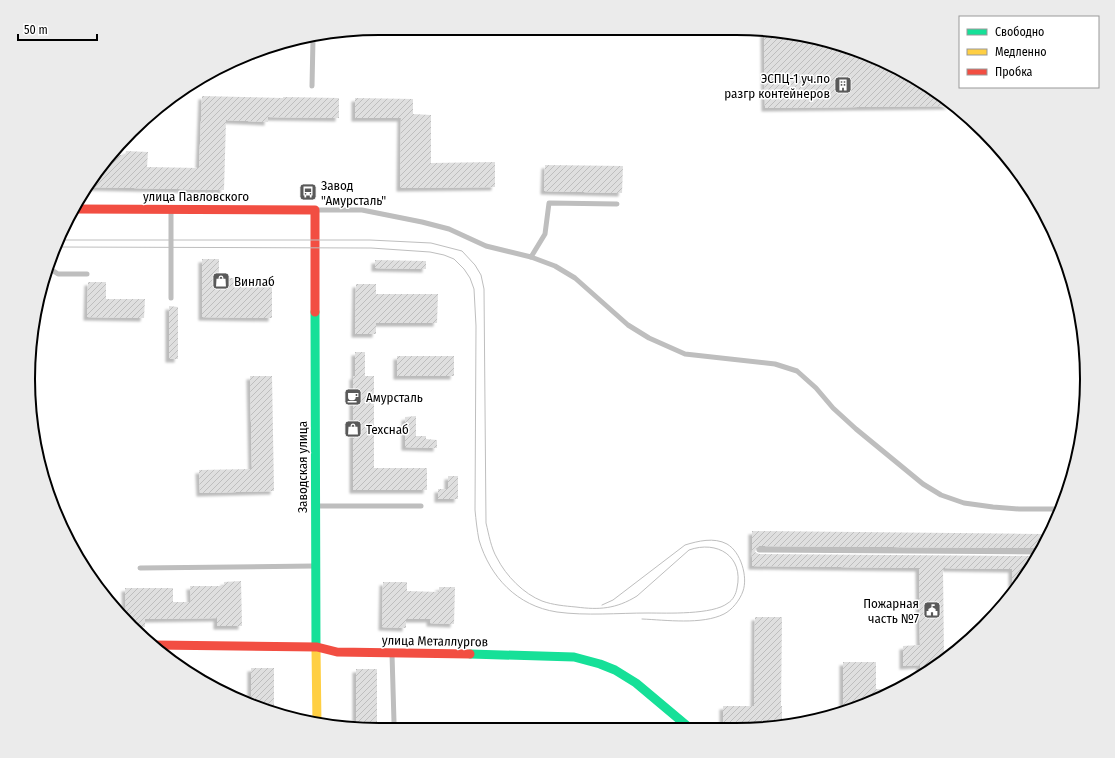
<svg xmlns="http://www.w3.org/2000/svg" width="1115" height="758" font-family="'Fira Sans Condensed',sans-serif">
	<defs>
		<pattern id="building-hatch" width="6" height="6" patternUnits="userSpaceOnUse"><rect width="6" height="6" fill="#dfdfdf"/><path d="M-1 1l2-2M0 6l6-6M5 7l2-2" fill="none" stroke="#bebebe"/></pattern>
		<filter id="shadow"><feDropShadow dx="-3.5" dy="3.5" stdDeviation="1" flood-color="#0004"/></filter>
	</defs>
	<rect width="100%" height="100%" fill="#fff"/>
	<g fill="url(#building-hatch)" filter="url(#shadow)">
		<polygon points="764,31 804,35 891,64 950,106 765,108"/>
		<polygon points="202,96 283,98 283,97 339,98 339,118 268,117 268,122 226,120 224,190 88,187 101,165 112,155 125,155 126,151 148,152 147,167 199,168"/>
		<polygon points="355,98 413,99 413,114 431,115 431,163 495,162 495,187 400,188 401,118 355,118"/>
		<polygon points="545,165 623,166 622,193 544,191"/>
		<polygon points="202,259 219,259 219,278 272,278 272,318 202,317"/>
		<polygon points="375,260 426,261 426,269 375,268"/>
		<polygon points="88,282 106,282 106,299 145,299 144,318 87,317"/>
		<polygon points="356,284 376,284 376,294 438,294 437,323 376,323 376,334 355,334"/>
		<polygon points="169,306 178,307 178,359 169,359"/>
		<polygon points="355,352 365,352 365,376 374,376 374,468 427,468 427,490 353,490 353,376 355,376"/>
		<rect x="397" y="356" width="57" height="20"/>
		<polygon points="250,376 272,376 274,491 200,493 199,470 252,469"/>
		<polygon points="416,416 416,436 426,436 426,439 437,440 437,448 405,447 405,417"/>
		<polygon points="448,476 458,476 458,499 438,499 438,489 448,489"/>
		<polygon points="752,531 1043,534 1043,546 1042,548 759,546 756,548 755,552 759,554 1037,556 1031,569 1025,569 1025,578 1012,593 1012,569 943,568 944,660 931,671 920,677 920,665 903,666 903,646 920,645 919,568 752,566"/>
		<polygon points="241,581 242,626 217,626 217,618 145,619 145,627 131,627 126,620 125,588 173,588 173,602 191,602 190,586 224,586 224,582"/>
		<polygon points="383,582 407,582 407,591 439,592 439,587 455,587 454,624 430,623 430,619 406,619 406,628 382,627"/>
		<polygon points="755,617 782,617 781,706 782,706 782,725 760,728 723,728 723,706 754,706"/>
		<polygon points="843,662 876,662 876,689 897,689 871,703 843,711"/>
		<polygon points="251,668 274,668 274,711 251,703"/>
		<rect x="356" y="669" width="21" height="57"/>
	</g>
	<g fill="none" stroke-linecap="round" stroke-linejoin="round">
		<g stroke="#bebebe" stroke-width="5">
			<polyline points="312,86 313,39"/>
			<polyline points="316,210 362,210 422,222 449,229 486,246 531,257 555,266 575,278 628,325 649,338 685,354 775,364 797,371 816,388 833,408 856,429 923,484 941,495 964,503 993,507 1019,509 1062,509"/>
			<polyline points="531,257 545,234 549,203 617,204"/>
			<polyline points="49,268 58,274 87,274"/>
			<polyline points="171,298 171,210"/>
			<polyline points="316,506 421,506"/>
			<polyline points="759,550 1040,552"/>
			<polyline points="140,568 314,566"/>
			<polyline points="392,654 394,722"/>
		</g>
		<g stroke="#16e098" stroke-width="9">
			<polyline points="315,312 316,649"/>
			<polyline points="470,654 574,657 600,664 615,670 636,683 692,730"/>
		</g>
		<polyline stroke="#ffcf43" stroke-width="9" points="316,649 317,724"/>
		<g stroke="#f24e42" stroke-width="9">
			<polyline points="76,209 315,210 315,312"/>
			<polyline points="155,645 317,647 337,652 470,654"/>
		</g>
		<g stroke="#bebebe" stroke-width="1">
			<path d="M54,247L371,248L430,252L444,255L454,259L464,269L470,278L474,289L476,326L475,510C476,520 477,530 479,540C490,577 517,606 557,612C586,616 618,613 648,613C667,613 713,615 728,603C733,600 736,594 737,588C744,556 717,540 689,550L637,596C616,609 599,610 576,607C565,606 553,605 542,601C524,594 506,576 497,558C491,548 489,535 486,523L484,289L481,275L475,265L462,251L431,243L370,240H57"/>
			<path d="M602,605L613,600L685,545C698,541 714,537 727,544C741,552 748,577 743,591C740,600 732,610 724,614C702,625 666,620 642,619"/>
		</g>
	</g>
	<defs>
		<g id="building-square" transform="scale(0.9)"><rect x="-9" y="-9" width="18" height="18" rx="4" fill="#595959" stroke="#fff"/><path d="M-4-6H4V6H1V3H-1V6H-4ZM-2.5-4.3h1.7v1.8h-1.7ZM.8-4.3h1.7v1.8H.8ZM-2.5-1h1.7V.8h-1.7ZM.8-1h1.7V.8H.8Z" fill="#fff"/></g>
		<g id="bus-square" transform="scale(0.9)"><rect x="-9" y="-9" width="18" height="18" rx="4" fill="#595959" stroke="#fff"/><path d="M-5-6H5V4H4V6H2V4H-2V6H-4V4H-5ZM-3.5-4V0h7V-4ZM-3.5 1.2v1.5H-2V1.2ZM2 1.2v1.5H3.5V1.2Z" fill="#fff"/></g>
		<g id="shop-square" transform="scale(0.9)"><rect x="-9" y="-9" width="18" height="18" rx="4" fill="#595959" stroke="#fff"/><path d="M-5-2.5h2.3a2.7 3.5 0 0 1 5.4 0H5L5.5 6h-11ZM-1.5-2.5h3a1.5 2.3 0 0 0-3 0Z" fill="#fff"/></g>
		<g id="cafe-square" transform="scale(0.9)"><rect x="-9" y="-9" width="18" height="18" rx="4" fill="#595959" stroke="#fff"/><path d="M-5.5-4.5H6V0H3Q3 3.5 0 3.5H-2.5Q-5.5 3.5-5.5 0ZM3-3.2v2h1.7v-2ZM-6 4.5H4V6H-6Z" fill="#fff"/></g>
		<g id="civic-square" transform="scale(0.9)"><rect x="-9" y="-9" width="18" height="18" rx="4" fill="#595959" stroke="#fff"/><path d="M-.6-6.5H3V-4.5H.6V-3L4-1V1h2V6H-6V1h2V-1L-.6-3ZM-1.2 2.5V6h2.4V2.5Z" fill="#fff"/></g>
	</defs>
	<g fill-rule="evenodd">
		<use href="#building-square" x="843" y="85"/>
		<use href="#bus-square" x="308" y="192"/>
		<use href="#shop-square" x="221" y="281"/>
		<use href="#cafe-square" x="353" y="397"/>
		<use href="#shop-square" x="353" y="429"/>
		<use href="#civic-square" x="932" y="610"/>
	</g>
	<g text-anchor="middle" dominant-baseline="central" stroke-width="3" stroke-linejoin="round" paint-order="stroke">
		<g font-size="13" fill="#000" stroke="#fff" text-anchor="start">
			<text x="830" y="78" text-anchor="end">ЭСПЦ-1 уч.по<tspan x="830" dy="15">разгр контейнеров</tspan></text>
			<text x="321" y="185">Завод<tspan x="321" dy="15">"Амурсталь"</tspan></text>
			<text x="234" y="281">Винлаб</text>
			<text x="366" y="397">Амурсталь</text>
			<text x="366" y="429">Техснаб</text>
			<text x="919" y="603" text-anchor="end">Пожарная<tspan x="919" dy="15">часть №7</tspan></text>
		</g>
		<g font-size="13" fill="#000" stroke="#fff">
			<text x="196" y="196">улица Павловского</text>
			<text transform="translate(302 467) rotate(-90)">Заводская улица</text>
			<text transform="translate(435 641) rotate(1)">улица Металлургов</text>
		</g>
	</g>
	<path d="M0 0H1115V758H0ZM379 35H736A344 344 0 0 1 1080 379V379A344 344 0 0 1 736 723H379A344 344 0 0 1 35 379V379A344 344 0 0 1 379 35Z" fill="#ebebeb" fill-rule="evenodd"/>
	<path fill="none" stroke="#000" stroke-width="2" d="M379 35H736A344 344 0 0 1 1080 379V379A344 344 0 0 1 736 723H379A344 344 0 0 1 35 379V379A344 344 0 0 1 379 35Z"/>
	<rect x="959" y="16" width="140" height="72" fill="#ffffff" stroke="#999999"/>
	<rect x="967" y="29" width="20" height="6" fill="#16e098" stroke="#999999"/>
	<text x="995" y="36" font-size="12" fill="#000000">Свободно</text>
	<rect x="967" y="49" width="20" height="6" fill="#ffcf43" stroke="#999999"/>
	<text x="995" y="56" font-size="12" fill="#000000">Медленно</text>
	<rect x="967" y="69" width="20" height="6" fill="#f24e42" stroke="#999999"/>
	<text x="995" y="76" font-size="12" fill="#000000">Пробка</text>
	<path d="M18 34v6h79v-6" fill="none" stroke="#000000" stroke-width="2"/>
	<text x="24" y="34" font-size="12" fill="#000000" stroke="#ffffff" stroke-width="3" paint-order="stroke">50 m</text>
</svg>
